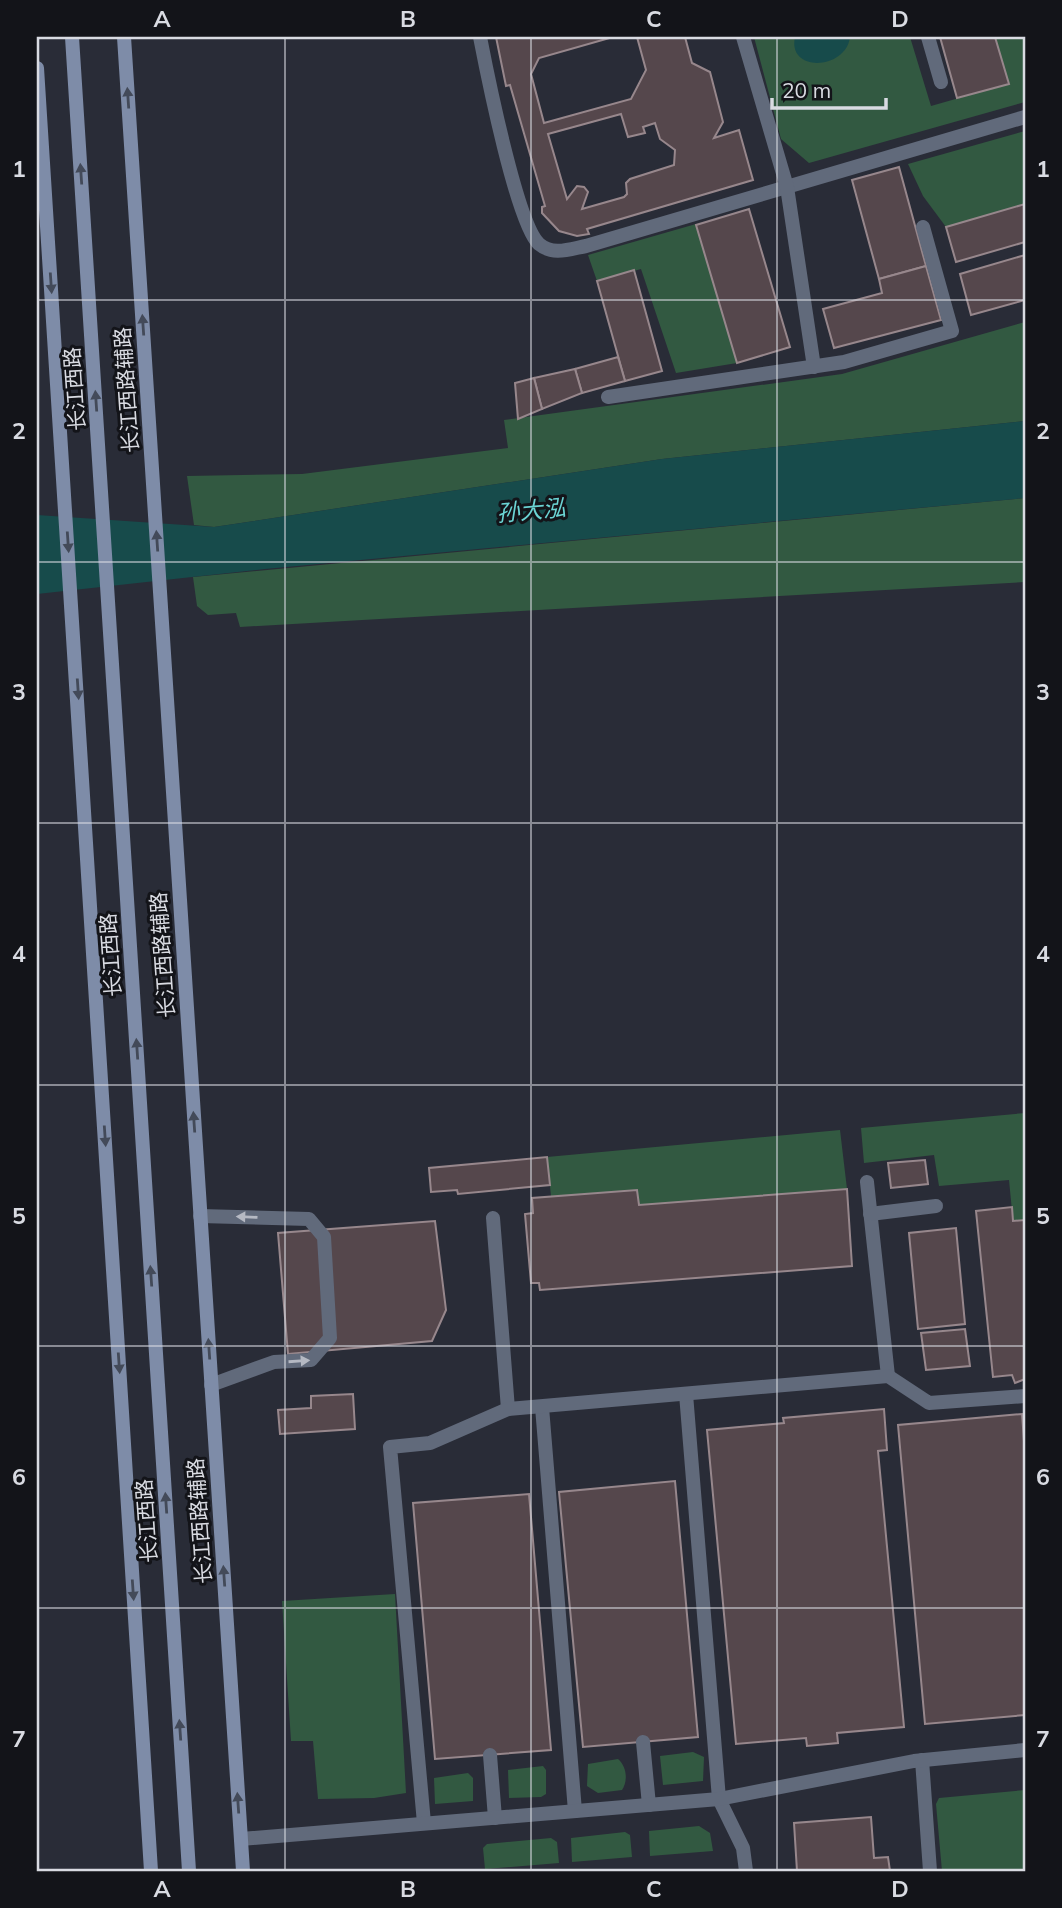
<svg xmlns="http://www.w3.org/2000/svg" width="1062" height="1908" font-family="Mulish,'Noto Sans SC',sans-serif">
	<rect width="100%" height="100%" fill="#292c37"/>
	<g fill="#325941">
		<polygon points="754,37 910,37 931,106 1008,84 995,37 1025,37 1025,102 809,163 781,139"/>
		<polygon points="1025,131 1025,204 946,227 923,196 908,164"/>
		<polygon points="696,224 737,363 676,373 641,269 597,281 588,255"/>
		<polygon points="1025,322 1025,421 662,459 214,527 194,525 187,476 302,474 508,448 504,420 842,374"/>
		<polygon points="1025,498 1025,582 240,627 236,613 208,615 197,606 193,577"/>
		<polygon points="1025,1113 1025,1220 1013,1221 1009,1180 939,1186 934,1155 864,1163 861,1128"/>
		<polygon points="840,1130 847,1189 639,1205 637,1190 551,1196 547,1157"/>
		<polygon points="395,1594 406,1793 374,1798 318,1799 313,1741 291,1741 282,1601"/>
		<polygon points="693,1752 704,1757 703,1781 663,1785 660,1756"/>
		<path d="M618,1759C627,1767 628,1781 622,1790L598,1793L587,1786L588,1764Z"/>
		<polygon points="543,1766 546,1770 546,1794 541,1797 509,1798 508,1770"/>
		<polygon points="468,1773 473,1778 473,1801 435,1804 434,1778"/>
		<polygon points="1025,1790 1025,1871 942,1871 936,1804 939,1798"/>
		<polygon points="699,1826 710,1833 713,1851 650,1856 649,1831"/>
		<polygon points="625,1832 630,1835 632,1857 572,1862 571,1838"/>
		<polygon points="551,1838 557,1842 559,1863 485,1869 483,1848 487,1844"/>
	</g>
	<g fill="#174b4b">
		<path d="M795,37H850C846,70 787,73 795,37Z"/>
		<polygon points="1025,421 1025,498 265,569 37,594 37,515 214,527 662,459"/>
	</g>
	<g fill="#55474c" stroke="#97878c" stroke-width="2" fill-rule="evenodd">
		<path d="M496,37H613L539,58L531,74L544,123L631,99L646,70L637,37H685L692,63L710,72L723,122L714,138L739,130L753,180L587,229L589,234L577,236L559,231L542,213V207L545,206L510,85L506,86ZM621,114L628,137L645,133L643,127L655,123L660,139L675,150L674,165L630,179L626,183L627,194L624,197L582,209L588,192L584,187L577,186L567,199L548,134Z"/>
		<polygon points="940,37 995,37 1009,84 957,98"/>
		<polygon points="899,167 926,266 879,279 852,180"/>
		<polygon points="1025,204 1025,242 956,262 946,227"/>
		<polygon points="749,209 790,347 737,363 696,225"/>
		<polygon points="1025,255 1025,300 971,315 960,274"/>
		<polygon points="926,266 941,320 834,348 823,309 882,293 879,279"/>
		<polygon points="634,270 662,371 625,381 597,281"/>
		<polygon points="618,357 625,381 582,393 575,369"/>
		<polygon points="575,369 582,393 542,409 534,378"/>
		<polygon points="534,378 542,409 518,419 515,383"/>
		<polygon points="547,1157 550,1185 458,1194 457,1190 431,1192 429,1168"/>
		<polygon points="925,1160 928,1184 891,1188 888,1163"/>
		<polygon points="847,1189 852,1266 540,1290 539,1283 531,1283 525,1214 533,1213 532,1198 637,1190 639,1205"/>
		<polygon points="1012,1207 1013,1221 1025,1220 1025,1379 1015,1383 1012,1375 993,1377 976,1211"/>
		<polygon points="435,1221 446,1310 432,1341 288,1354 278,1233"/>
		<polygon points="956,1228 965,1324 918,1329 909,1233"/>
		<polygon points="965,1329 970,1366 926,1370 921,1333"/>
		<polygon points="353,1394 355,1429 280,1434 278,1410 311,1408 311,1396"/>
		<polygon points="884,1409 887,1450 878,1451 904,1727 837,1733 838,1743 807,1746 806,1738 736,1744 707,1430 784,1423 783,1418"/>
		<polygon points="1022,1414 1025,1455 1025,1715 925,1724 898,1425"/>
		<polygon points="675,1481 698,1737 583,1747 559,1492"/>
		<polygon points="529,1494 551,1750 435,1759 413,1503"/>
		<polygon points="871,1817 874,1858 888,1857 890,1871 797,1871 794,1823"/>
	</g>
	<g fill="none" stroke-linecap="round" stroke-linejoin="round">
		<g stroke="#616a7b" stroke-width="14">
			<path d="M480,37C487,73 517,224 539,244C553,256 570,249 586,246L1025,117"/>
			<polyline points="743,37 787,187 814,367"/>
			<polyline points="928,37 941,82"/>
			<polyline points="608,397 844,362 952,331 923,227"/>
			<polyline points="867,1182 888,1376"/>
			<polyline points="870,1214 936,1206"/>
			<polyline points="200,1216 309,1219 324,1237 330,1338 311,1360 274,1362 211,1385"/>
			<polyline points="493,1218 508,1409"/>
			<polyline points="686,1394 719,1799 743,1848 746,1871"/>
			<polyline points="542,1407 575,1811"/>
			<polyline points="643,1742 649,1805"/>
			<polyline points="490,1755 495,1818"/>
			<polyline points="922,1760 930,1871"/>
			<polyline points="424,1823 390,1447 430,1443 508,1409 888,1376 929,1403 1025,1396"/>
			<polyline points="241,1839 719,1799 914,1761 1025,1750"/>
		</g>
		<g stroke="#7e8ca8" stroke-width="14">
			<polyline points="72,37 189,1871"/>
			<polyline points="124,37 243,1871"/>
			<polyline points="37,68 151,1871"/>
		</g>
	</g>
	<defs><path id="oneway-solid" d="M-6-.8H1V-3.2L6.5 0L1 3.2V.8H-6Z" transform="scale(1.75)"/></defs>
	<g fill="#434a59">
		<use href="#oneway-solid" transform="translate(128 98) rotate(-94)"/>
		<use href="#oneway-solid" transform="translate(81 174) rotate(-94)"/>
		<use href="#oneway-solid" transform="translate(51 283) rotate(86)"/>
		<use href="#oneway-solid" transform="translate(143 325) rotate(-94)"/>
		<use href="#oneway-solid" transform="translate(96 401) rotate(-94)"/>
		<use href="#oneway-solid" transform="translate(157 541) rotate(-94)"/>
		<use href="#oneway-solid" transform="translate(68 542) rotate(86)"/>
		<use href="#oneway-solid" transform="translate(78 689) rotate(86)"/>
		<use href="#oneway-solid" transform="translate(137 1049) rotate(-94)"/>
		<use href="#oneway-solid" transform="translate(194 1122) rotate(-94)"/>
		<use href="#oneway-solid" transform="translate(105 1136) rotate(86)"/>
		<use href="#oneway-solid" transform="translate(151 1276) rotate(-94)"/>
		<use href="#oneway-solid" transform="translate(209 1349) rotate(-94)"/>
		<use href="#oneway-solid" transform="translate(119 1363) rotate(86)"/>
		<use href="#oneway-solid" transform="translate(166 1503) rotate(-94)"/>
		<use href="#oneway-solid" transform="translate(224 1576) rotate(-94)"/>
		<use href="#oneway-solid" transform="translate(133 1590) rotate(86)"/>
		<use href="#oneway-solid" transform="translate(180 1730) rotate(-94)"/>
		<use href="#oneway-solid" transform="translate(238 1803) rotate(-94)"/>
	</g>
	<g fill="#b5b9c3">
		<use href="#oneway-solid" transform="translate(247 1217) rotate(-178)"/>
		<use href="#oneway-solid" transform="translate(299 1361) rotate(-4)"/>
	</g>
	<path fill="none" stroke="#d9dbe2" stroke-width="2" stroke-opacity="0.55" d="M285,37V1871M531,37V1871M777,37V1871M37,300H1025M37,562H1025M37,823H1025M37,1085H1025M37,1346H1025M37,1608H1025"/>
	<g text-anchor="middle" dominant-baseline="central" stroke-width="6" stroke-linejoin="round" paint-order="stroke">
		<g font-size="21" fill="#d9dbe2" stroke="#131419">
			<text transform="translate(74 389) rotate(-94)">长江西路</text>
			<text transform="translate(126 390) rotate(-94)">长江西路辅路</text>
			<text transform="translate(110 955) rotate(-94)">长江西路</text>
			<text transform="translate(162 955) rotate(-94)">长江西路辅路</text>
			<text transform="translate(146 1521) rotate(-94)">长江西路</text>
			<text transform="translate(199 1521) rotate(-94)">长江西路辅路</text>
		</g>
		<g font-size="23" font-style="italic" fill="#6bd4d4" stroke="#131419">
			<text transform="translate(531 510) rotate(-5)">孙大泓</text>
		</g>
	</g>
	<rect width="1062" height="1908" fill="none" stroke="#131419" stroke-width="77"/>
	<path d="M772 98v10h114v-10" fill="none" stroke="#d9dbe2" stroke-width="3.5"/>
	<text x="782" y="98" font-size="21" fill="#d9dbe2" stroke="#131419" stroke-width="5" paint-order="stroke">20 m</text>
	<rect x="38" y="38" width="986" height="1832" fill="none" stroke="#d9dbe2" stroke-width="2.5"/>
	<g font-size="23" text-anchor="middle" font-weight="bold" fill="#d9dbe2">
		<text x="162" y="27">A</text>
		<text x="408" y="27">B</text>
		<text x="654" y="27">C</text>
		<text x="900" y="27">D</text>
		<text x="19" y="177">1</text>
		<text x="1043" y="177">1</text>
		<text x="19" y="439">2</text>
		<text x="1043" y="439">2</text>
		<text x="19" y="700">3</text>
		<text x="1043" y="700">3</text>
		<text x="19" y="962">4</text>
		<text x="1043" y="962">4</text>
		<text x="19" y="1224">5</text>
		<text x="1043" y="1224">5</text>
		<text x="19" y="1485">6</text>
		<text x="1043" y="1485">6</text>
		<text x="19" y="1747">7</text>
		<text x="1043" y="1747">7</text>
		<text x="162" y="1897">A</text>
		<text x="408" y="1897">B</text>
		<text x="654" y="1897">C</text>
		<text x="900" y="1897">D</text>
	</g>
</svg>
